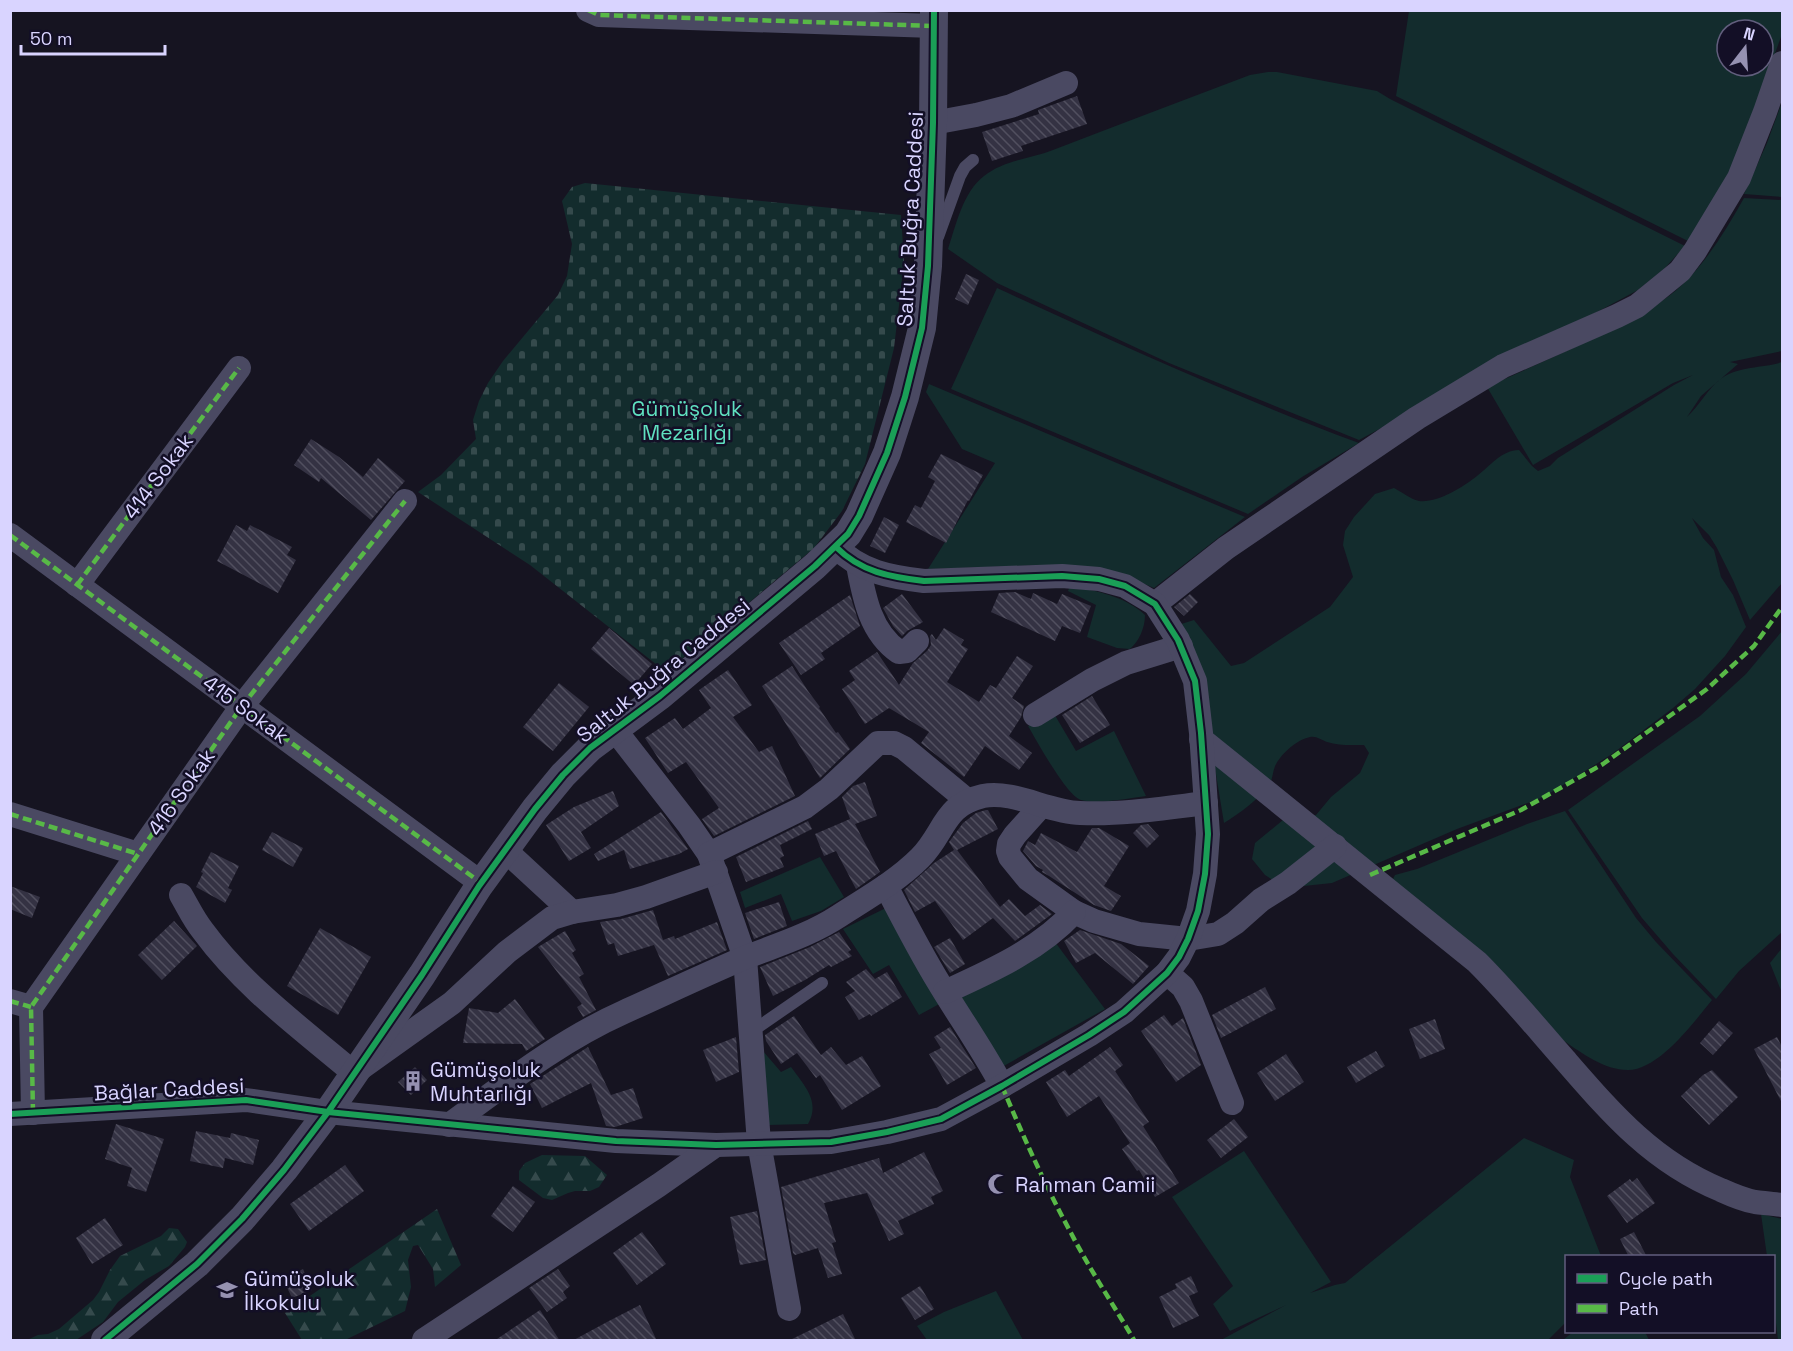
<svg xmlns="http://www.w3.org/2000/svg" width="1793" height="1351" font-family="'Space Grotesk',sans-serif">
	<defs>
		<pattern id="forest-firs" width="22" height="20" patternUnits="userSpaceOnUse" patternTransform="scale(1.5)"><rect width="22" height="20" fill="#132c2d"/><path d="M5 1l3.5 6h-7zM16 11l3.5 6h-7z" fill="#354a4c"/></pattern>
		<pattern id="cemetery-stones" width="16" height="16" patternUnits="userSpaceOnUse" patternTransform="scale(1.5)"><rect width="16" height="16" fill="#132c2d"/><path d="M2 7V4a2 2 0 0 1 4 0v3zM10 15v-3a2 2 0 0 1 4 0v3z" fill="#354a4c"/></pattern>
		<pattern id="building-back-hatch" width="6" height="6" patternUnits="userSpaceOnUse" patternTransform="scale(1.5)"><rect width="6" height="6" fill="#343243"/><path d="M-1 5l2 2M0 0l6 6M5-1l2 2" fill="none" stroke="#514f5f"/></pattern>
	</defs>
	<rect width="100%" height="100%" fill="#161421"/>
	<g fill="#132c2d" fill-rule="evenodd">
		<path d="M1409,11H1782V34L1734,168L1692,243L1396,96ZM1727,30H1763V66H1727Z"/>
		<path d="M1268,72H1277L1377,91L1390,99L1685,246L1664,269L1638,290L1359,440L1169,363L997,283L948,249C956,225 963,192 984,176C1004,160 1030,159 1053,150C1118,125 1184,100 1250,75Z"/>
		<polygon points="1782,102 1782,197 1744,194 1767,143"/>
		<path d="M1744,198L1782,200V351L1730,362L1738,364L1701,396L1687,417C1699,406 1708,388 1722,378C1739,366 1764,368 1782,362V583L1750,620L1733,580L1717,548L1709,535L1692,518L1703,538L1714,550L1721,577L1733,595L1746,627L1725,656L1695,689L1673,708L1612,754L1544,797L1457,829L1332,883L1285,888L1265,875L1252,859L1255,843L1283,820L1300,816L1316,815L1331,797L1360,773L1369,753L1364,745C1352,745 1339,746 1327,742C1321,740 1317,736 1310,737C1296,740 1281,754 1275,766C1272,774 1273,781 1267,788C1255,802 1240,813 1224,823L1212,750L1178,625L1194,620L1231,666L1244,663L1330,607L1353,577L1343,545L1345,531L1354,517L1375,494L1394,488C1402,492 1410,499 1419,501C1438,503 1463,487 1477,476C1490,466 1502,450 1519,450L1532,466L1538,471L1550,466L1558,458L1674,385L1693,375L1673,383L1533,465L1487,387C1533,366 1580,346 1625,322C1645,311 1666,301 1683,284C1708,260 1727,228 1744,198Z"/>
		<path d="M997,288C1116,343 1235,397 1359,443L1302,477L1248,514L951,389Z"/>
		<polygon points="929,384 1245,517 1154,588 1128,577 1047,565 928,569 995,463 962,449 926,392"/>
		<path d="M1070,586C1096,591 1125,596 1145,615C1145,628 1139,641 1130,649L1117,648L1087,637L1096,605L1068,591Z"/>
		<polygon points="1782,631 1782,932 1739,971 1716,999 1673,954 1642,918 1568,810 1700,716 1746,674"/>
		<path d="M1053,712L1076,751L1114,731L1146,796C1130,798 1096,805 1081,800C1066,795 1037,741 1028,726Z"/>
		<path d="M1565,811L1636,918L1656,942L1712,1000C1694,1022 1659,1070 1628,1070C1604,1070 1582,1053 1564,1041L1391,883L1395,875L1417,869L1527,824Z"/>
		<polygon points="820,857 844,897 821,911 792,921 781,894 745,908 740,892"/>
		<polygon points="886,908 943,1002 919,1015 889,965 873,974 843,929"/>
		<polygon points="1055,942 1105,1009 1002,1067 959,995"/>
		<polygon points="1782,948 1782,993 1770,963"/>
		<path d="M762,1050L781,1072L791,1067C804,1085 821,1102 808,1124L768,1125Z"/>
		<polygon points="1524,1138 1574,1160 1570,1177 1601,1256 1566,1256 1566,1322 1548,1340 1221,1340 1286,1305 1230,1331 1213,1304 1233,1286 1172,1197 1244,1151 1331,1282 1310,1293 1335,1285 1345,1283"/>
		<polygon points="1761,1214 1782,1219 1782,1340 1778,1340 1774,1306 1774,1256 1767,1256"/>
		<polygon points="996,1291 1023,1340 927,1340 917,1326 944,1312"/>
		<polygon points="1573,1332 1645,1332 1649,1340 1563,1340"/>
	</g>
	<g fill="url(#forest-firs)">
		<polygon points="542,1155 585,1156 607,1175 599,1187 590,1191 575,1191 568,1193 552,1200 543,1198 519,1180 519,1171 525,1163"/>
		<polygon points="437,1209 461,1265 435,1287 433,1269 418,1245 413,1246 408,1260 411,1287 405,1311 345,1340 302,1340 285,1313"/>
		<polygon points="169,1228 178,1229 187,1242 185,1247 169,1266 145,1280 118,1302 103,1322 76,1340 27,1340 38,1335 48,1334 59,1329 93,1300 99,1292 110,1270 120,1256 161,1236"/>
	</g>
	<polygon fill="url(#cemetery-stones)" points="585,183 901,215 904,262 894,348 865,464 842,511 814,548 666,672 530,565 418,492 441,475 476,439 473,420 479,401 488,383 503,361 558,295 567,276 572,244 562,201 572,187"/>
	<g fill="url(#building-back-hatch)">
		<polygon points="1077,96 1087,124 1021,146 1023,151 992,161 982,132 1039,114 1038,110"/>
		<polygon points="966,274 979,280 968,305 955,299"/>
		<polygon points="311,439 339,457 363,477 378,458 405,481 371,520 321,478 319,482 294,465"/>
		<polygon points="941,454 983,475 969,501 968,500 946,543 906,522 915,505 921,508 935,481 928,477"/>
		<polygon points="884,517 899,525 885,553 870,546"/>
		<polygon points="236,525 247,531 250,525 292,547 287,555 296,560 278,593 217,561"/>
		<polygon points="1015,592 1031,599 1033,593 1057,604 1062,594 1091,606 1080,633 1062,626 1055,641 991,612 999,593"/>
		<polygon points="902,594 923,622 907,631 902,636 893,626 883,608"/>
		<polygon points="1190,594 1198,602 1184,616 1174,607"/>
		<polygon points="850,595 860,626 821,653 825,659 801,675 779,643"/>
		<polygon points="609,628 652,664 634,685 591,649"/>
		<polygon points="944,628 964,640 961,645 968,649 947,682 979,702 990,685 996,688 1017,656 1033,666 1012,698 1024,706 1021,717 1009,736 1032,753 1019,770 985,746 964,777 921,743 929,732 889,708 865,724 842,689 855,680 849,671 877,652 899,685 913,663 927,651 931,645 930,636 932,634 936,640"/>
		<polygon points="792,666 808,691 820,707 819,708 836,733 838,732 850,749 820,778 762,686"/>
		<polygon points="728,670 752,705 733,717 759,752 772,746 795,796 714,836 702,819 719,808 686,762 668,773 645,738 675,718 683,729 711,708 699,690"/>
		<polygon points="559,683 589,707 553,751 523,727"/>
		<polygon points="1092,696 1110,725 1080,743 1062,715"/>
		<polygon points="865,782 877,816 855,824 880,872 856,889 836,851 824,856 815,834 850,819 842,797 853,786"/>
		<polygon points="613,791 619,806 581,832 591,848 569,861 546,825 574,807"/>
		<polygon points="986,810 988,810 998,829 957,850 1000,907 1009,899 1025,916 1040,905 1052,914 1015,941 993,918 963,940 935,901 915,912 904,890 934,863 954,850 949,842 963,823 976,813"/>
		<polygon points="661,812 688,849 679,854 630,869 624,850 598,861 594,854"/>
		<polygon points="808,821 812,829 780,845 784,856 780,858 784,867 746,882 736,857"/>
		<polygon points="1148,824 1159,836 1147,848 1133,833 1141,825"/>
		<polygon points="1092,828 1099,828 1129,846 1104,886 1121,896 1111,911 1094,905 1049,876 1042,872 1043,870 1036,866 1023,851 1028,841 1035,845 1041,833 1077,852"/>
		<polygon points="272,832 303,848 293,867 262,850"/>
		<polygon points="211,852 239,866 228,888 232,890 225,903 196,887 203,873 201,872"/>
		<polygon points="10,886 40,897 32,918 10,909"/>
		<polygon points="779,902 787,926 754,939 745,913"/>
		<polygon points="653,910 663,940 674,936 675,939 717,922 727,950 668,976 654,945 618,956 614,943 608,945 600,922 621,919"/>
		<polygon points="174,921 197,946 162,980 138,955"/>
		<polygon points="320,928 371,957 338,1015 287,986"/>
		<polygon points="1080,930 1121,944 1149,966 1133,984 1095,953 1076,963 1064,941"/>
		<polygon points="565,931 576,950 572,953 584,974 579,977 596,1010 583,1017 577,1007 582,1004 538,947"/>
		<polygon points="839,932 851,950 848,952 852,956 831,967 829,965 805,980 773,996 760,967 810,947"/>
		<polygon points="950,938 965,964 950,973 934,947"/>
		<polygon points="866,969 875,979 887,972 902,997 871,1016 870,1014 859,1020 845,997 855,991 846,982"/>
		<polygon points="1265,987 1276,1009 1221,1038 1212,1015"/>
		<polygon points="515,999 545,1039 526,1051 522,1044 463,1043 469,1008 498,1013"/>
		<polygon points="1164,1015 1172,1026 1183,1018 1201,1065 1176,1082 1141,1031"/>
		<polygon points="794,1016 821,1055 831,1047 846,1065 862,1056 881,1086 842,1110 820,1075 816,1078 797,1053 781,1064 766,1041 765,1035"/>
		<polygon points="1435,1019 1445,1049 1420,1059 1409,1029"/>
		<polygon points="1719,1021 1733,1033 1713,1055 1700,1043"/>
		<polygon points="950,1027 976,1068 947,1085 929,1054 941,1048 934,1037"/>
		<polygon points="736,1037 739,1072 716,1082 703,1050"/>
		<polygon points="1777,1037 1782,1047 1782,1103 1754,1049"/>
		<polygon points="588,1047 611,1095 633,1088 643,1118 615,1127 606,1126 591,1083 542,1108 530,1084"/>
		<polygon points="1110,1047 1123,1065 1115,1071 1149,1122 1143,1126 1179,1183 1155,1197 1139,1170 1137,1171 1122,1149 1130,1143 1099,1096 1067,1117 1046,1082 1065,1070 1069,1076"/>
		<polygon points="1376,1051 1385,1066 1356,1083 1347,1067"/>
		<polygon points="1286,1054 1304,1082 1275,1101 1257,1073"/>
		<polygon points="415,1067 427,1080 411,1095 398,1082"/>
		<polygon points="1712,1070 1738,1097 1709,1125 1681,1096 1703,1075"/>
		<polygon points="1234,1119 1248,1137 1221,1158 1207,1140"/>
		<polygon points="116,1124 164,1139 146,1192 127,1186 132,1168 105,1159"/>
		<polygon points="196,1131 230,1138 231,1133 259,1140 253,1165 225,1158 223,1168 190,1161"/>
		<polygon points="924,1152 943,1191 931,1197 934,1204 898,1221 904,1234 889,1241 867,1193 824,1203 836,1242 832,1243 842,1274 828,1278 818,1248 795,1255 793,1253 781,1187 879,1158 883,1173"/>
		<polygon points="345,1165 364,1191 309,1231 290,1204"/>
		<polygon points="1637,1178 1655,1203 1627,1223 1607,1196 1630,1179 1632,1182"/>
		<polygon points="513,1186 535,1202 513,1232 491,1216"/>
		<polygon points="757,1211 766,1260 740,1265 730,1217"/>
		<polygon points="105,1218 123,1245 92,1264 76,1238"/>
		<polygon points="642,1232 666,1264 637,1285 613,1253"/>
		<polygon points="1634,1232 1647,1257 1629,1257 1620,1239"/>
		<polygon points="303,1269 312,1290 292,1298 283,1279"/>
		<polygon points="558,1269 570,1286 563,1292 567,1298 547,1312 529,1288"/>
		<polygon points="1191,1276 1198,1292 1189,1296 1199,1316 1173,1328 1159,1297 1177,1288 1175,1284"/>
		<polygon points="920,1286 934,1309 915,1320 901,1298"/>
		<polygon points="640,1305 657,1341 572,1341 607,1322"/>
		<polygon points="540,1310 560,1341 494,1341"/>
		<polygon points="843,1314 856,1341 788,1341"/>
	</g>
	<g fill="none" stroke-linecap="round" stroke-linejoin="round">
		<g stroke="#4a4962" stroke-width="12">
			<polyline points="938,237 960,176 965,167 973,160"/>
			<polyline points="751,1032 822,983"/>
		</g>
		<g stroke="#4a4962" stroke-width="24">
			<polyline points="588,10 599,15 934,26"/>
			<polyline points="933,123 976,115 1011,106 1066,83"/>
			<polyline points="10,535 481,883"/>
			<path d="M858,565C864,597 870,632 899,652L907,651L917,641"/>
			<polyline points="77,585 239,368"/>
			<polyline points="1155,604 1226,548 1417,418 1503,366 1617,316 1637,306 1680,271 1695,251 1739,178 1765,112 1782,63"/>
			<polyline points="1035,715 1092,680 1126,663 1181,646"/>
			<polyline points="615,730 689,825 709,854 745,958 759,1143 789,1309"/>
			<path d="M1201,739L1477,962C1508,993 1536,1027 1565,1060C1612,1114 1653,1162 1721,1190C1732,1195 1744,1200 1755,1202C1764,1203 1774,1204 1782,1205"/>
			<polyline points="1041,806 1015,835 1009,844 1008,851 1010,857 1028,879 1074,912 1094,921 1139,934 1188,939 1218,934 1235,923 1261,900 1288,883 1335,846"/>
			<polyline points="10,814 138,854"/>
			<polyline points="505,850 572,912"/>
			<polyline points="709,854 805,807 829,789 878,743 894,743 904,748 968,801"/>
			<path d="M886,886C903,919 920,952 939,983C960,1018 983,1050 1002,1086"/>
			<path d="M181,895C188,907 194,920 203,931C244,987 302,1029 354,1073L452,1003L507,952L552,918L572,912L617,905L646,897L716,872"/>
			<polyline points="1167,973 1183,987 1191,1001 1232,1103"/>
			<path d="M945,992C991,971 1039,950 1074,912"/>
			<polyline points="10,1001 31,1007"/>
			<polyline points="33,1113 31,1007 242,706 405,501"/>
			<path d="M10,1114L246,1100L328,1112L616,1141L716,1145L831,1142L887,1132L941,1119L1002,1086L1089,1035L1124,1012L1167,973L1179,957L1188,939L1198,911L1205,874L1208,834L1201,733L1195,681L1178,640L1155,604L1125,586L1099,579L1062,576L924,581C890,577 861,572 836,547"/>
			<path d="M449,1125C505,1084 561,1040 624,1012C664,994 704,975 744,958C777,945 810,935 839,916C867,898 897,881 920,858C945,833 943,805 983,796C1013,790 1048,812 1080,813C1122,815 1165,808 1206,803"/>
			<polyline points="424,1340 659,1185 716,1145"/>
		</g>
		<polyline stroke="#4a4962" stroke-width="28" points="105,1340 197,1264 242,1219 284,1170 328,1112 422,975 479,886 535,809 563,775 590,748 660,696 815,566 848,534 859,516 887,453 905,397 922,328 928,266 933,123 934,10"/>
		<g stroke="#58b947" stroke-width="4.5" stroke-dasharray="9 4.5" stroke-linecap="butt">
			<polyline points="588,10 599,15 934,26"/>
			<polyline points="10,535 481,883"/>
			<polyline points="77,585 239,368"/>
			<polyline points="10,814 138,854"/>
			<polyline points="1370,875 1521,810 1603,764 1707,689 1754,646 1782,607"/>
			<polyline points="10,1001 31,1007"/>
			<path d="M1002,1086C1023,1136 1045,1185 1071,1233C1090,1270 1113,1304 1134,1340"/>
			<polyline points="33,1113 31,1007 242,706 405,501"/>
		</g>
		<g stroke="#130f26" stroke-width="10">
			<g id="cycleway">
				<path d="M10,1114L246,1100L328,1112L616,1141L716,1145L831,1142L887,1132L941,1119L1002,1086L1089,1035L1124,1012L1167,973L1179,957L1188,939L1198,911L1205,874L1208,834L1201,733L1195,681L1178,640L1155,604L1125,586L1099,579L1062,576L924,581C890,577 861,572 836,547"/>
				<polyline points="105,1340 197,1264 242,1219 284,1170 328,1112 422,975 479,886 535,809 563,775 590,748 660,696 815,566 848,534 859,516 887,453 905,397 922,328 928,266 933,123 934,10"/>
			</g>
		</g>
		<use href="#cycleway" stroke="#1a9f57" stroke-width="6"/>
	</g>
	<defs>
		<g id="building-bare" transform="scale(1.62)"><path d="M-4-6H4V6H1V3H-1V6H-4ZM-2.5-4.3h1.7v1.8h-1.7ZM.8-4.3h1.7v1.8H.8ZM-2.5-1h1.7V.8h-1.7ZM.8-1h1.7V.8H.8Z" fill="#9591b1" stroke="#130f26" stroke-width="2.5" paint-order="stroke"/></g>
		<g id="mosque-bare" transform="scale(1.62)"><path d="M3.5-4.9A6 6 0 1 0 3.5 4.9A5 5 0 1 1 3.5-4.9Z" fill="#9591b1" stroke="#130f26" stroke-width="2.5" paint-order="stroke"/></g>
		<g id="school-bare" transform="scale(1.62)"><path d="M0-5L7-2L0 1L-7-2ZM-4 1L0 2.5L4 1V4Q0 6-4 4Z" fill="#9591b1" stroke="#130f26" stroke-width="2.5" paint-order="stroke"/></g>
	</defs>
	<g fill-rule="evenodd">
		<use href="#building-bare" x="413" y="1081"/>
		<use href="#mosque-bare" x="998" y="1184"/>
		<use href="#school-bare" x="227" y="1290"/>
	</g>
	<g text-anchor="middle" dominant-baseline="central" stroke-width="5" stroke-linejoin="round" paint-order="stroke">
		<g font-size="21" fill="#d9d4ff" stroke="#130f26">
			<text transform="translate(910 219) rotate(-87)">Saltuk Buğra Caddesi</text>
			<text transform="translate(158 476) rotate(-53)">414 Sokak</text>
			<text transform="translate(663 670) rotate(-39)">Saltuk Buğra Caddesi</text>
			<text transform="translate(246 709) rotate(36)">415 Sokak</text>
			<text transform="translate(181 792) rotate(-55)">416 Sokak</text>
			<text transform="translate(169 1089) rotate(-3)">Bağlar Caddesi</text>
		</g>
		<g font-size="21" fill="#5fe0c0" stroke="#130f26">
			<text x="687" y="408">Gümüşoluk<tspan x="687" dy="24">Mezarlığı</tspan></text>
		</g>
		<g font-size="21" fill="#d9d4ff" stroke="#130f26" text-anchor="start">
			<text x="430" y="1069">Gümüşoluk<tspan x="430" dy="24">Muhtarlığı</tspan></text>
			<text x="1015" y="1184">Rahman Camii</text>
			<text x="244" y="1278">Gümüşoluk<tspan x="244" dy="24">İlkokulu</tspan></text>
		</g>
	</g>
	<rect width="1793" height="1351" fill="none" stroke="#d9d4ff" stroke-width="24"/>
	<rect x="1565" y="1255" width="210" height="78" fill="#130f26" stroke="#625e7d" stroke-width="1.5"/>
	<rect x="1577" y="1274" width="30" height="9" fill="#1a9f57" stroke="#625e7d" stroke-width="1.5"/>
	<text x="1619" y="1285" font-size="18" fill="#d9d4ff">Cycle path</text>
	<rect x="1577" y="1304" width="30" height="9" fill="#58b947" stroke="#625e7d" stroke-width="1.5"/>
	<text x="1619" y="1315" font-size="18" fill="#d9d4ff">Path</text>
	<g transform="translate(1745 48) rotate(17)"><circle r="28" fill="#130f26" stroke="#625e7d" stroke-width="1.5"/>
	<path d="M0-4.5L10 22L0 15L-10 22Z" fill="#9591b1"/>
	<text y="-9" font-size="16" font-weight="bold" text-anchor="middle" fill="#d9d4ff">N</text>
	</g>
	<path d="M21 45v9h144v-9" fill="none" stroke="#d9d4ff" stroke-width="3"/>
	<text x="30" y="45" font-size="18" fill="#d9d4ff" stroke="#130f26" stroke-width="4.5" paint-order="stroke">50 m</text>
</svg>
